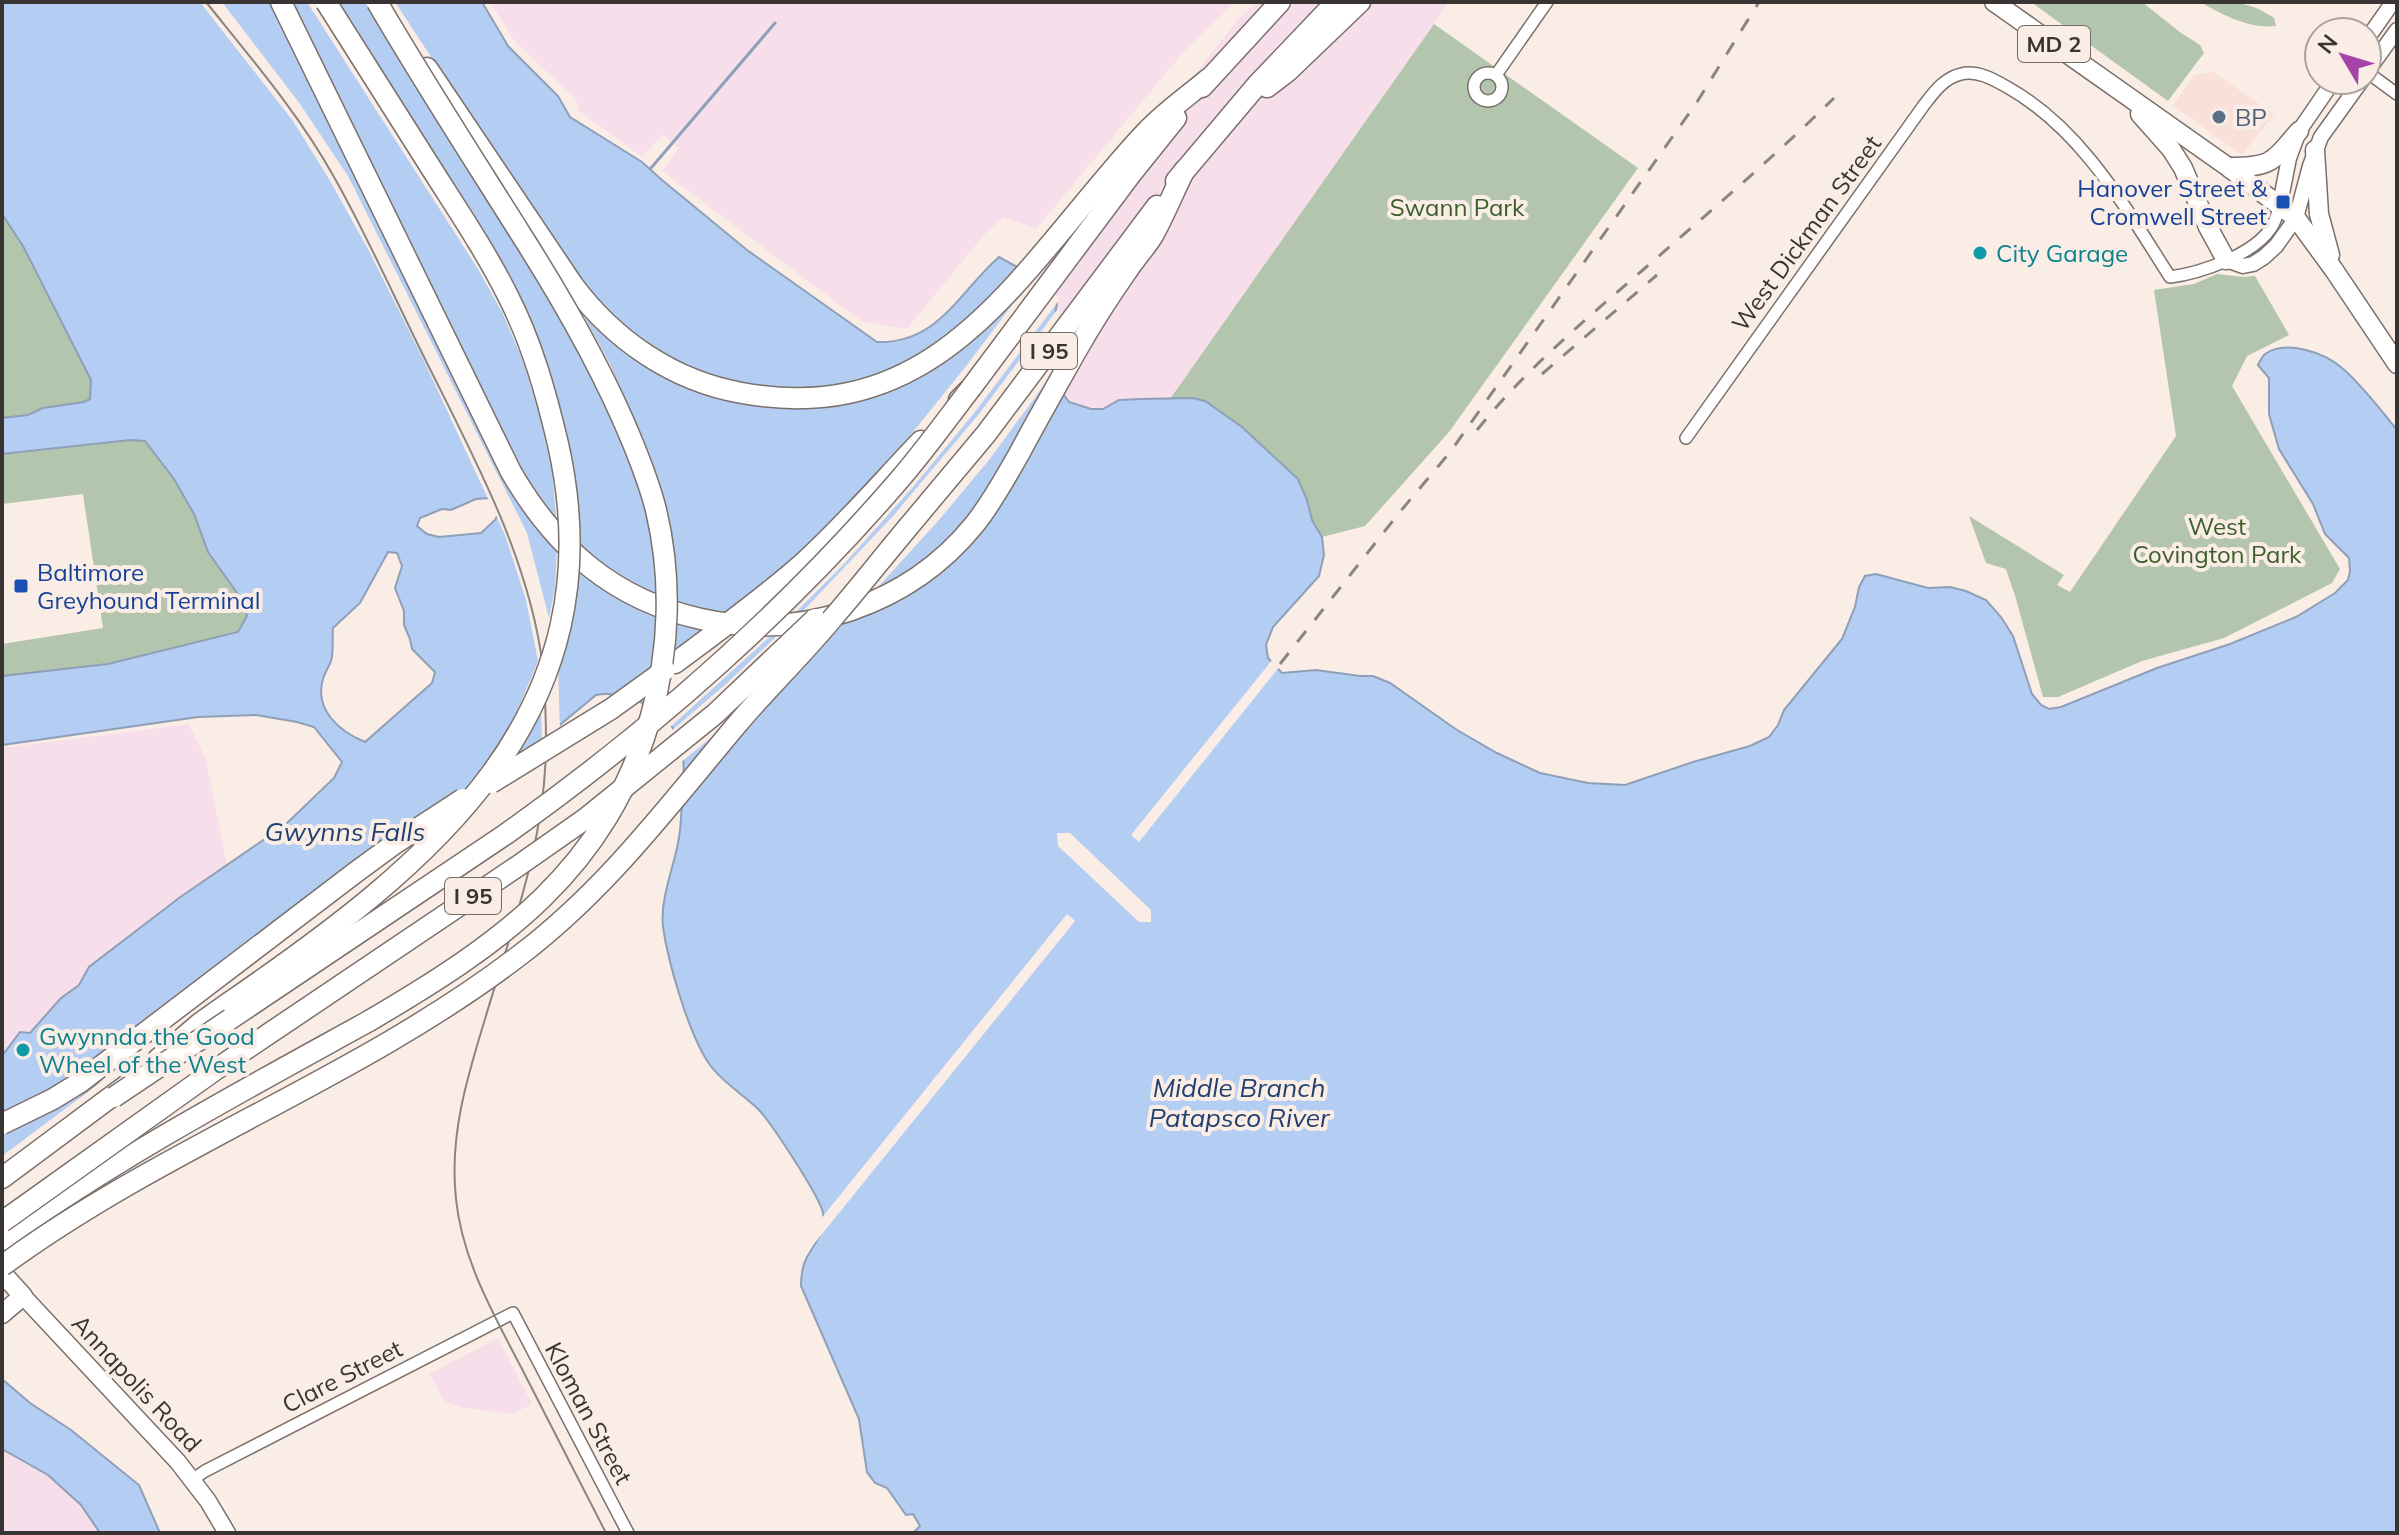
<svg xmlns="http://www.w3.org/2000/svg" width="2399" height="1535" font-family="Mulish,sans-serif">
	<rect width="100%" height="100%" fill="#faede6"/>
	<polygon fill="#f9e0d8" points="2213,72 2274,114 2242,155 2173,105 2195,74"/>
	<g fill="#f6dfeb">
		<polygon points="490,2 1235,2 1181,55 1036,229 1004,217 984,235 907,329 861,321 662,171 679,148 663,135 642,157 579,111 575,98 515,42"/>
		<polygon points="1256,2 1449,2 1170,399 1119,400 1103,409 1091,409 1069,402 1048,373 1037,278 1238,19"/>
		<polygon points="189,724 206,760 227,865 179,898 89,967 79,985 61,998 30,1033 20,1032 2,1056 2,748"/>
		<polygon points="498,1338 532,1404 513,1414 464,1408 445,1402 429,1374"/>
		<polygon points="2,1449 48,1475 81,1505 100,1533 2,1533"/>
	</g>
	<g fill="#b3c5ac">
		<polygon points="2031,2 2142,2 2181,33 2200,45 2204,53 2168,101"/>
		<path d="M2200,2C2231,2 2248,0 2274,18L2276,26C2248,29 2224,15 2200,2Z"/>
		<polygon points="1434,24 1638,168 1449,432 1365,526 1322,537 1312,520 1307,500 1298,479 1242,427 1205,401 1170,399"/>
		<polygon points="2,214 23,246 91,380 90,399 84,402 43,408 28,415 2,418"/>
		<polygon points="2217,274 2243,277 2255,276 2289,335 2247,356 2232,386 2340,569 2332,583 2224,638 2142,661 2058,697 2043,697 2016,599 2006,569 1986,563 1969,516 2064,575 2057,585 2070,592 2176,436 2154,290 2194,284"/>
		<polygon points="130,440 145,441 174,479 194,514 209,552 242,600 247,616 238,632 108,664 2,676 2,644 103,628 83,494 2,504 2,454"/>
	</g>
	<g fill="#b4cdf2" stroke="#8f9fb8" stroke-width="2" fill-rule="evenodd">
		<path d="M2,2H482L508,46L558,96L570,117L642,162L662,180L747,250L877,342C938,344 959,292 999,257L1037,278L1057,302L1048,373L1069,402L1091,409H1103L1119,400L1141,399L1193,398L1205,401L1242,427L1298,479L1307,500L1312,520L1322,537L1324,555L1319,576L1273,627L1266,645L1268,658L1282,673L1316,670L1360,676H1373L1390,683L1457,730L1497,753L1540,773L1588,783L1625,785L1693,762L1750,746L1769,737L1778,725L1784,710L1842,639L1855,607L1859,587L1865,576L1876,574L1928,588L1950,587L1966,591L1986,600L2001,617L2013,636L2032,694L2041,705L2049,709L2061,707L2157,668L2230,644L2296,617L2335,593L2348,580L2350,571L2349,558L2325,534L2313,504L2279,449L2269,414V378L2258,365C2260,361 2262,357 2265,354C2286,339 2325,353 2342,368C2360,383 2382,411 2397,430V1533H913L920,1526L913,1514L906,1515L887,1488L875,1483L867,1472L859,1419L801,1286C801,1275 802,1266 807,1257C816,1241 826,1232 823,1213C820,1197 772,1124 759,1110C743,1094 723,1083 710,1065C689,1036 668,962 663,927C660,899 673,870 678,843C681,830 681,815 682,801C684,762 690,735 653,709C638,699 614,691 596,695L519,759L141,1042L90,1090L2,1165V1056L20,1032L30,1033L61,998L79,985L89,967L179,898L285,825L334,778L342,762L314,727L297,722L256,715L198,717L2,745V676L108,664L238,632L247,616L242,600L208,552L194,514L174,479L145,441L130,440L2,454V418L28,415L43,408L84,402L90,399L91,380L23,246L2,214ZM490,498L505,502L495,520L481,533L439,537L427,534L417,526L420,518L442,509L451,510L476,499ZM388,552L397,553L402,566L395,588L404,611V625L410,639L412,649L435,672L432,683L365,742C339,731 314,710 323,679C325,672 329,667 331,661C334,651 332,638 333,628L360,603Z"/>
		<polygon points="2,1379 30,1403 71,1430 139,1485 160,1533 100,1533 81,1505 48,1475 2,1449"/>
	</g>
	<g fill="#faede6" fill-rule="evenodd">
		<path d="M200,2H222L300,104L348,176L527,533L549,618L555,587L557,548L523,505L506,474L274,2H288L516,469L534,500L557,529L552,469L539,414L523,361L503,314L478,269L307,2H336L484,236L525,313L555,392L573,476L578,551L612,577L643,595L657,599L656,576L648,520L633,470L599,388L544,287L365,2H395L568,266L590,297L616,324L646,347L698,374L734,385L773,391L835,388L873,379L911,363L958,332L983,309L1021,265L1033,271L978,331L932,366L902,380L869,393L809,404L753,401L717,394L679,379L627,348L600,325L576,301L611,366L653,465L665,505L673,543L678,608L721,618L803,549L848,505L896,453L967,365L1036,273L1060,299L975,412L912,488L845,563L789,619H795L804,610L893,516L979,414L1060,306L1053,373L989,460L939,520L868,598L887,590L918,571L960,534L992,491L1055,376L1063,387L1007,490L975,535L949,562L921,584L887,604L847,620L746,726L677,809L679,786L733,720L680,763L681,755L677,742L670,732L726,684L780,633H774L668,729L657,716L641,706L646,701L648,689L629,702L612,699L652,670L657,614L607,589L578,567L569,628L558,665L560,728L479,802L411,846L432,824L361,873L81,1087L56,1103L2,1130V1116L50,1092L75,1077L351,865L391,837L465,790L494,752L514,719L538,661L526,600L505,535L495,513L500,504L490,503L424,361L368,249L329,179L293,121ZM677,622L707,629L675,653V652ZM541,709L542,743L513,761L525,742Z"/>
		<polygon points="1273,659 1280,666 1139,842 1131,835"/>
		<polygon points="1057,833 1070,833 1151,910 1151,922 1139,922 1058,846"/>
		<polygon points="1067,914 1075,921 801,1260 816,1238 820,1220"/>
		<polygon points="117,1070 92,1093 2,1169 2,1156"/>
	</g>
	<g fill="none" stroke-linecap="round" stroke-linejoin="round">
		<polyline stroke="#8f9fb8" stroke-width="3" points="651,168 775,23"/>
		<g stroke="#7b706a" stroke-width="14">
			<g id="minor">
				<polyline points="2367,72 2397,94"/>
				<circle cx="1488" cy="87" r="14"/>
				<polyline points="1496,75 1547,2"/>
				<path d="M1686,438L1924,105C1934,92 1944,78 1961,74C1977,70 1993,79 2007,87C2082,129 2125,207 2170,277C2201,273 2253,255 2271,228C2276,221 2278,212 2280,204"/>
				<polyline points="192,1480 205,1471 513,1313 628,1533"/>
			</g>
		</g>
		<g stroke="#7b706a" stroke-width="17">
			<g id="tertiary">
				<polyline points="2367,39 2393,2"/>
				<polyline points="2367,72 2397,30"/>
				<polyline points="2280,204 2289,158 2299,131 2334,80"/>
				<polyline points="2226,260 2243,266 2253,264 2264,257 2276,246 2296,218 2310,166 2321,137 2362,80"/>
			</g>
		</g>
		<g stroke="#7b706a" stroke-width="19">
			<polyline id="secondary" points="23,1296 178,1462 208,1501 227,1533"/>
		</g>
		<g stroke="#7b706a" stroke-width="21">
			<g id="primary">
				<polyline points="1994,2 2228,167 2296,218 2334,270 2397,364"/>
				<polyline points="2140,114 2171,149 2183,168 2208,227 2226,260"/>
				<polyline points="2315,150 2319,214 2330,255"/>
				<path d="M2229,167C2271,167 2272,163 2299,131"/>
				<polyline points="2,1273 23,1296 2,1314"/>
			</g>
		</g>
		<g stroke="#7b706a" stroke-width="23">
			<g id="motorway">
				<path d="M281,2L511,472C555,548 614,600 701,619C801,641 909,605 974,525C992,503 1005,478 1019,454C1037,420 1056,387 1075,353C1091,325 1108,298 1127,271C1135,259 1144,249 1152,237C1164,216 1173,193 1184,171"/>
				<path d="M427,68L573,285C614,340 673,381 742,393C924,426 1005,296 1108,175C1121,160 1134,144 1148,130C1166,111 1188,96 1208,79"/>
				<polyline points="1202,87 1280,2"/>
				<polyline points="1267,87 1288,71 1360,2"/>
				<polyline points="1176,181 1257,85 1336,2"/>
				<polyline points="959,400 971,388 1131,174 1176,118"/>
				<polyline points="909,526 986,434 1157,206"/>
				<path d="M675,663C718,631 761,600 801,565C844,526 881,483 921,441"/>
				<polyline points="158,1059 199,1024 230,1002"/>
				<polyline points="2,1178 127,1085"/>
				<path d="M2,1240C118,1157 244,1090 369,1021"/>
			</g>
		</g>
		<use href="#minor" stroke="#fff" stroke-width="11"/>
		<use href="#tertiary" stroke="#fff" stroke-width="14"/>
		<use href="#secondary" stroke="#fff" stroke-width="16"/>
		<use href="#primary" stroke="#fff" stroke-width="18"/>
		<use href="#motorway" stroke="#fff" stroke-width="20"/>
		<path stroke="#8c847f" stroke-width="2" d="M206,2C251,58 299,114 334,177C367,235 394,297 424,357C472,454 530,558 543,668C545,692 546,718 546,743C546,839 512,928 485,1019C467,1078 449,1136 456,1199C462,1260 494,1315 522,1369C550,1424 578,1478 606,1533"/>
		<g stroke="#8c847f" stroke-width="3" stroke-dasharray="14 14" stroke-linecap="butt">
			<polyline points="1542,374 1657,275"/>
			<path d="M1477,430C1526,369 1585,320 1644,269C1708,213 1773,158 1834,98"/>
			<polyline points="1280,664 1399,513 1451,451 1697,102 1759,2"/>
		</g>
		<g stroke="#7b706a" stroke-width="23" stroke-linecap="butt">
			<g id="motorway-bridge">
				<polyline points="491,783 611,709 665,670"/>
				<path d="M230,1002C429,865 619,715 558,444C546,393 532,343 508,296C486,252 459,212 433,171C397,115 362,58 326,2"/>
				<path d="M369,1021C502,943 606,871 651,716C670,649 672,577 656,510C650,486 641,463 632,441C602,368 564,302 522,236C473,158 423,81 377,2"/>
				<path d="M114,1097L506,834C651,731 784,614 900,479C925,450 948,418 971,388"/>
				<polyline points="2,1124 53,1099 79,1083 356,872 397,842 463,799"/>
				<polyline points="2,1222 215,1070 518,866 585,819 715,714 815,619"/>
				<path d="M2,1266C165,1146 360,1078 520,955C607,889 669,805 739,722C769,687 802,655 832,619C858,589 883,557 909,526"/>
			</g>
		</g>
		<use href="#motorway-bridge" stroke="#fff" stroke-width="20"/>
	</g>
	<circle fill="#5c6f8a" stroke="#faede6" stroke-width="3" cx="2219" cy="117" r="8"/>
	<g fill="#1a4fb4" stroke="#faede6" stroke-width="3">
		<rect x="2275" y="194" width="16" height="16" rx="4"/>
		<rect x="13" y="578" width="16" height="16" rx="4"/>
	</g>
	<g fill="#0f9aa8" stroke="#faede6" stroke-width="3">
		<circle cx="1980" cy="253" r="8"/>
		<circle cx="23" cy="1050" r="8"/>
	</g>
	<g text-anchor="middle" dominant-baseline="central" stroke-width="8" stroke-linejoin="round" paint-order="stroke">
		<g fill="#faede6" stroke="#736c67" stroke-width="2">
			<rect x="2018" y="26" width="72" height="36" rx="6"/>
			<rect x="1021" y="333" width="56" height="36" rx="6"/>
			<rect x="445" y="878" width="56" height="36" rx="6"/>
		</g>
		<g font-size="22" font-weight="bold" fill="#393431">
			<text x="2054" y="44">MD 2</text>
			<text x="1049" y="351">I 95</text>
			<text x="473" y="896">I 95</text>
		</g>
		<g font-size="24" fill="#4e5e75" stroke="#faede6" text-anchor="start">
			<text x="2235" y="117">BP</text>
		</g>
		<g font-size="24" fill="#164399" stroke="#faede6" text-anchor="end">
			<text x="2267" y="188">Hanover Street &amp;<tspan x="2267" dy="28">Cromwell Street</tspan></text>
			<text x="37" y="572" text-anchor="start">Baltimore<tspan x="37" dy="28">Greyhound Terminal</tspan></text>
		</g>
		<g font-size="24" fill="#3b5e2b" stroke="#faede6">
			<text x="1457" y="207">Swann Park</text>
			<text x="2217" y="526">West<tspan x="2217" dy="28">Covington Park</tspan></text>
		</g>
		<g font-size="24" fill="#393431" stroke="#faede6">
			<text transform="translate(1806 233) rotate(-54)">West Dickman Street</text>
			<text transform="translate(342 1376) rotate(-27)">Clare Street</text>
			<text transform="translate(137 1383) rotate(47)">Annapolis Road</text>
			<text transform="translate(589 1413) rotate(62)">Kloman Street</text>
		</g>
		<g font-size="24" fill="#0d838f" stroke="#faede6" text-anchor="start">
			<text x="1996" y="253">City Garage</text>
			<text x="39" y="1036">Gwynnda the Good<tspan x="39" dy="28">Wheel of the West</tspan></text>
		</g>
		<g font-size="26" font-style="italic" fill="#224170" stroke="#faede6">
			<text x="345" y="831">Gwynns Falls</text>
			<text x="1239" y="1087">Middle Branch<tspan x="1239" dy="30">Patapsco River</tspan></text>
		</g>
	</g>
	<rect width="2399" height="1535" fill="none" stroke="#393431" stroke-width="8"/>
	<g transform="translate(2343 56) rotate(308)"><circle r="38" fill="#faede6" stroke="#ada39e" stroke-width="2"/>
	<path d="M0-6L14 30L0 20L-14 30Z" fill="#a744aa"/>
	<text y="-12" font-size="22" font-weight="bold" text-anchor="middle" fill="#393431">N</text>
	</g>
</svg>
